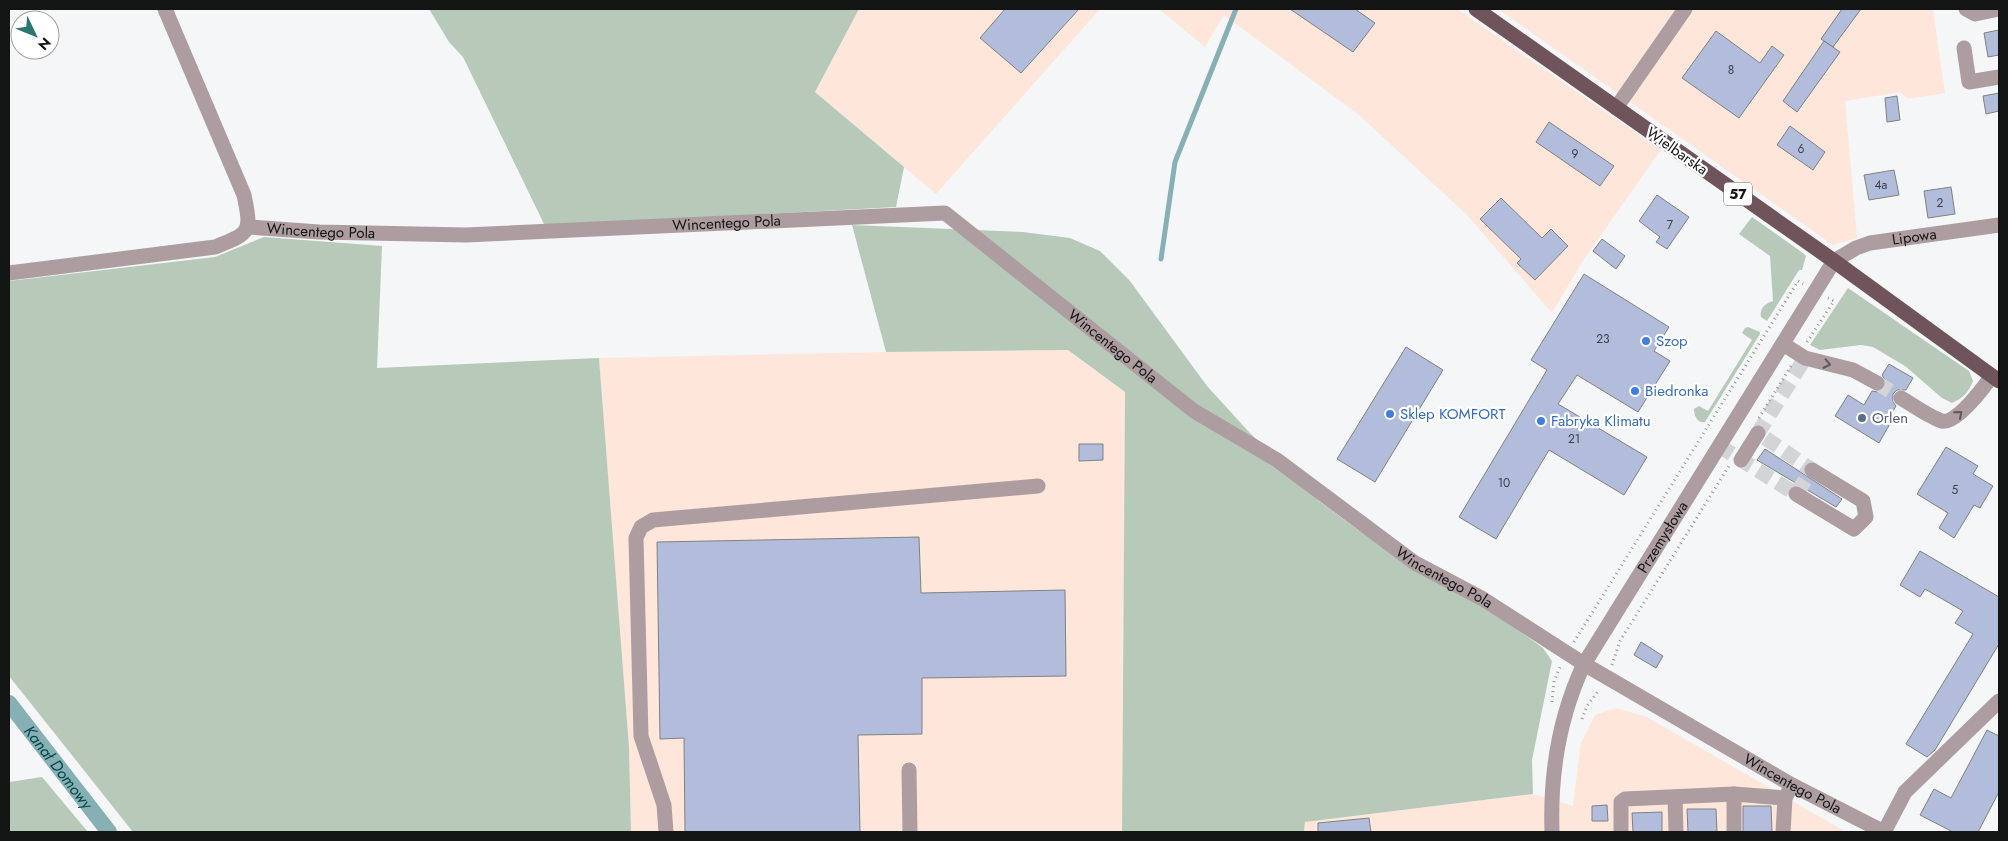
<svg xmlns="http://www.w3.org/2000/svg" width="2008" height="841" font-family="Jost,sans-serif">
	<rect width="100%" height="100%" fill="#f5f6f8"/>
	<g fill="#fee6db">
		<polygon points="859,9 1100,9 936,194 815,92"/>
		<polygon points="1159,9 1457,9 1661,150 1584,259 1552,313 1467,215 1359,115 1224,15 1205,47"/>
		<polygon points="1498,9 1933,9 1945,93 1908,99 1900,92 1845,101 1857,238 1833,245"/>
		<polygon points="1068,350 1125,392 1122,832 631,832 629,747 599,358 886,352"/>
		<polygon points="1616,708 1647,717 1846,832 1304,832 1305,822 1533,794 1573,806 1581,743 1595,715"/>
	</g>
	<g fill="#b7caba">
		<polygon points="429,9 859,9 815,92 904,167 896,207 545,226 463,57 449,42"/>
		<path d="M1752,217L1803,253L1806,256L1802,270H1799L1767,321L1761,317C1759,308 1766,303 1773,301L1770,256L1739,234Z"/>
		<polygon points="852,225 1023,232 1070,238 1100,251 1130,281 1207,386 1249,432 1319,501 1358,530 1478,601 1543,648 1552,661 1532,760 1533,794 1305,822 1304,832 1122,832 1125,392 1068,350 886,352"/>
		<polygon points="264,237 382,246 377,368 599,358 629,747 631,832 133,832 9,676 9,281 215,257"/>
		<path d="M1848,288L1969,371L1973,381C1968,393 1963,398 1952,403L1942,398L1905,366L1873,347L1861,345L1820,350L1810,345Z"/>
		<path d="M1748,327L1760,332V334L1705,422C1698,424 1694,416 1694,409L1699,406L1708,411L1752,340L1742,333L1745,328Z"/>
		<polygon points="42,777 88,832 9,832 9,782"/>
	</g>
	<g fill="none" stroke-linecap="round" stroke-linejoin="round">
		<polyline stroke="#87b0b5" stroke-width="5" points="1161,259 1175,162 1236,9"/>
		<path stroke="#87b0b5" stroke-width="16" id="s1" d="M9,703L109,832"/>
	</g>
	<g fill="#b1bddb" stroke="#808182">
		<polygon points="1005,9 1079,9 1021,73 980,38"/>
		<polygon points="1290,9 1355,9 1375,23 1353,52"/>
		<polygon points="1842,9 1861,9 1833,47 1821,39"/>
		<polygon points="1999,30 1999,55 1988,57 1984,33"/>
		<polygon points="1716,31 1760,63 1772,46 1784,55 1739,118 1682,78"/>
		<polygon points="1824,41 1840,52 1797,112 1783,101"/>
		<polygon points="1999,93 1999,111 1986,114 1983,96"/>
		<polygon points="1897,96 1900,120 1887,122 1885,98"/>
		<polygon points="1549,122 1614,166 1600,186 1536,142"/>
		<polygon points="1790,126 1825,152 1813,170 1777,145"/>
		<polygon points="1894,170 1899,195 1869,200 1864,175"/>
		<polygon points="1951,187 1955,214 1928,218 1924,191"/>
		<polygon points="1657,195 1689,217 1667,249 1656,242 1660,237 1639,221"/>
		<polygon points="1501,198 1542,238 1551,229 1568,246 1535,280 1517,263 1521,259 1480,219"/>
		<polygon points="1602,239 1625,256 1616,269 1593,251"/>
		<polygon points="1584,274 1669,327 1654,351 1670,361 1638,412 1577,375 1558,404 1647,457 1624,495 1549,450 1496,539 1459,517 1547,370 1531,360"/>
		<polygon points="1406,347 1443,370 1375,482 1337,459"/>
		<polygon points="1889,364 1913,378 1906,390 1897,390 1893,394 1893,402 1896,406 1888,420 1891,422 1879,443 1835,416 1848,395 1864,405 1872,391 1878,392 1882,391 1886,382 1882,375"/>
		<polygon points="1079,444 1103,444 1103,460 1079,461"/>
		<polygon points="1946,447 1978,466 1973,474 1993,486 1980,508 1974,505 1954,538 1939,528 1948,513 1917,494"/>
		<polygon points="1765,449 1842,499 1836,507 1757,460"/>
		<polygon points="919,537 921,593 1065,590 1066,676 922,678 922,734 858,735 860,832 685,832 684,738 660,739 657,542"/>
		<polygon points="1920,551 1999,597 1999,644 1935,750 1927,757 1906,744 1973,634 1955,623 1963,611 1925,589 1920,597 1900,585"/>
		<polygon points="1641,642 1663,656 1656,668 1634,655"/>
		<polygon points="1987,730 1999,736 1999,792 1978,832 1953,832 1920,815 1934,789 1951,798"/>
		<polygon points="1607,805 1608,821 1592,821 1592,806"/>
		<polygon points="1743,806 1771,806 1772,832 1743,832"/>
		<polygon points="1687,809 1716,809 1717,832 1688,832"/>
		<polygon points="1662,812 1662,832 1633,832 1632,813"/>
		<polygon points="1369,818 1371,832 1318,832 1318,823"/>
	</g>
	<g fill="none" stroke-linecap="round" stroke-linejoin="round">
		<g stroke="#d3d4d6" stroke-width="15" stroke-dasharray="15 8" stroke-linecap="butt">
			<polyline points="1877,383 1901,398"/>
			<polyline points="1719,446 1796,494 1812,470 1758,433 1805,358"/>
		</g>
		<g stroke="#969798" stroke-width="3" stroke-dasharray="1 4" stroke-linecap="butt">
			<polyline points="1807,342 1834,301 1828,298"/>
			<polyline points="1759,418 1791,366"/>
			<polyline points="1574,642 1798,281 1803,284"/>
			<polyline points="1612,665 1620,641 1729,466"/>
			<polyline points="1552,702 1554,681 1561,665"/>
			<polyline points="1582,719 1587,706 1599,690"/>
		</g>
		<g stroke="#ad9da1" stroke-width="15">
			<polyline points="1966,9 1975,14 1999,9"/>
			<polyline points="1964,48 1969,82 1999,77"/>
			<polyline points="1616,108 1685,9"/>
			<path id="s2" d="M249,227L319,232L466,235L945,213L1194,411L1277,460L1415,563L1483,599L1584,664L1792,785L1884,832"/>
			<path d="M9,273L215,247C250,233 252,233 244,195L165,9"/>
			<polyline points="1783,344 1805,358 1853,370 1877,383"/>
			<path d="M1901,398C1913,405 1929,417 1942,421C1956,425 1984,387 1992,376"/>
			<polyline points="1741,460 1758,433"/>
			<polyline points="1796,494 1854,529 1866,517 1863,501 1812,470"/>
			<polyline points="909,770 910,832"/>
			<polyline points="1734,794 1734,832"/>
			<polyline points="1675,797 1676,832"/>
			<polyline points="666,832 664,805 641,736 636,538 641,527 653,520 1038,486"/>
			<path id="s3" d="M1552,832C1550,774 1559,717 1584,664L1834,261L1856,248L1870,243L1999,225"/>
			<polyline points="1621,832 1621,802 1625,799 1734,794 1785,798 1792,785"/>
			<polyline points="1783,832 1785,798"/>
			<polyline points="1884,832 1905,792 1999,701"/>
		</g>
		<polyline stroke="#70545c" stroke-width="15" points="1476,9 1834,261 1999,381"/>
	</g>
	<defs><path id="oneway-chevron" d="M-2-3.5L2.5 0L-2 3.5" fill="none" stroke-width="1.6" stroke-linecap="round" stroke-linejoin="round" transform="scale(1.25)"/></defs>
	<g stroke="#60585a">
		<use href="#oneway-chevron" transform="translate(1827 364) rotate(12)"/>
		<use href="#oneway-chevron" transform="translate(1959 414) rotate(-41)"/>
	</g>
	<g fill="#3f7fe0" stroke="#fff" stroke-width="2">
		<circle cx="1646" cy="341" r="5"/>
		<circle cx="1635" cy="391" r="5"/>
		<circle cx="1390" cy="414" r="5"/>
		<circle cx="1541" cy="421" r="5"/>
	</g>
	<circle fill="#5c6f8a" stroke="#fff" stroke-width="2" cx="1862" cy="418" r="5"/>
	<g text-anchor="middle" dominant-baseline="central" stroke-width="4.5" stroke-linejoin="round" paint-order="stroke">
		<g font-size="12" fill="#3a3e46">
			<text x="1731" y="70">8</text>
			<text x="1801" y="149">6</text>
			<text x="1575" y="154">9</text>
			<text x="1881" y="185">4a</text>
			<text x="1940" y="203">2</text>
			<text x="1670" y="225">7</text>
			<text x="1603" y="339">23</text>
			<text x="1574" y="439">21</text>
			<text x="1504" y="483">10</text>
			<text x="1955" y="490">5</text>
		</g>
		<rect fill="#fff" stroke="#5a5a5a" stroke-width="1" x="1724" y="182.5" width="28" height="23" rx="4"/>
		<g font-size="14" font-weight="bold" fill="#131414">
			<text x="1738" y="194">57</text>
		</g>
		<g font-size="15" fill="#131414" stroke="#fff">
			<text transform="translate(1677 151) rotate(35)">Wielbarska</text>
			<text stroke="none"><textPath href="#s2" startOffset="478">Wincentego Pola</textPath></text>
			<text stroke="none"><textPath href="#s2" startOffset="72">Wincentego Pola</textPath></text>
			<text stroke="none"><textPath href="#s3" startOffset="732">Lipowa</textPath></text>
			<text stroke="none"><textPath href="#s2" startOffset="911">Wincentego Pola</textPath></text>
			<text stroke="none"><textPath href="#s3" startOffset="322">Przemysłowa</textPath></text>
			<text stroke="none"><textPath href="#s2" startOffset="1316">Wincentego Pola</textPath></text>
			<text stroke="none"><textPath href="#s2" startOffset="1721">Wincentego Pola</textPath></text>
		</g>
		<g font-size="15" fill="#366cbe" stroke="#fff" text-anchor="start">
			<text x="1656" y="341">Szop</text>
			<text x="1645" y="391">Biedronka</text>
			<text x="1400" y="414">Sklep KOMFORT</text>
			<text x="1551" y="421">Fabryka Klimatu</text>
		</g>
		<g font-size="15" fill="#4e5e75" stroke="#fff" text-anchor="start">
			<text x="1872" y="418">Orlen</text>
		</g>
		<g font-size="16" font-style="italic" fill="#004449" stroke="#fff">
			<text stroke="none"><textPath href="#s1" startOffset="81">Kanał Domowy</textPath></text>
		</g>
	</g>
	<rect width="2008" height="841" fill="none" stroke="#131414" stroke-width="20"/>
	<g transform="translate(35 35) rotate(133)"><circle r="24" fill="#ffffff" stroke="#a1a1a1"/>
	<path d="M0-4L9 19L0 12L-9 19Z" fill="#2c7571"/>
	<text y="-8" font-size="14" font-weight="bold" text-anchor="middle" fill="#131414">N</text>
	</g>
</svg>
